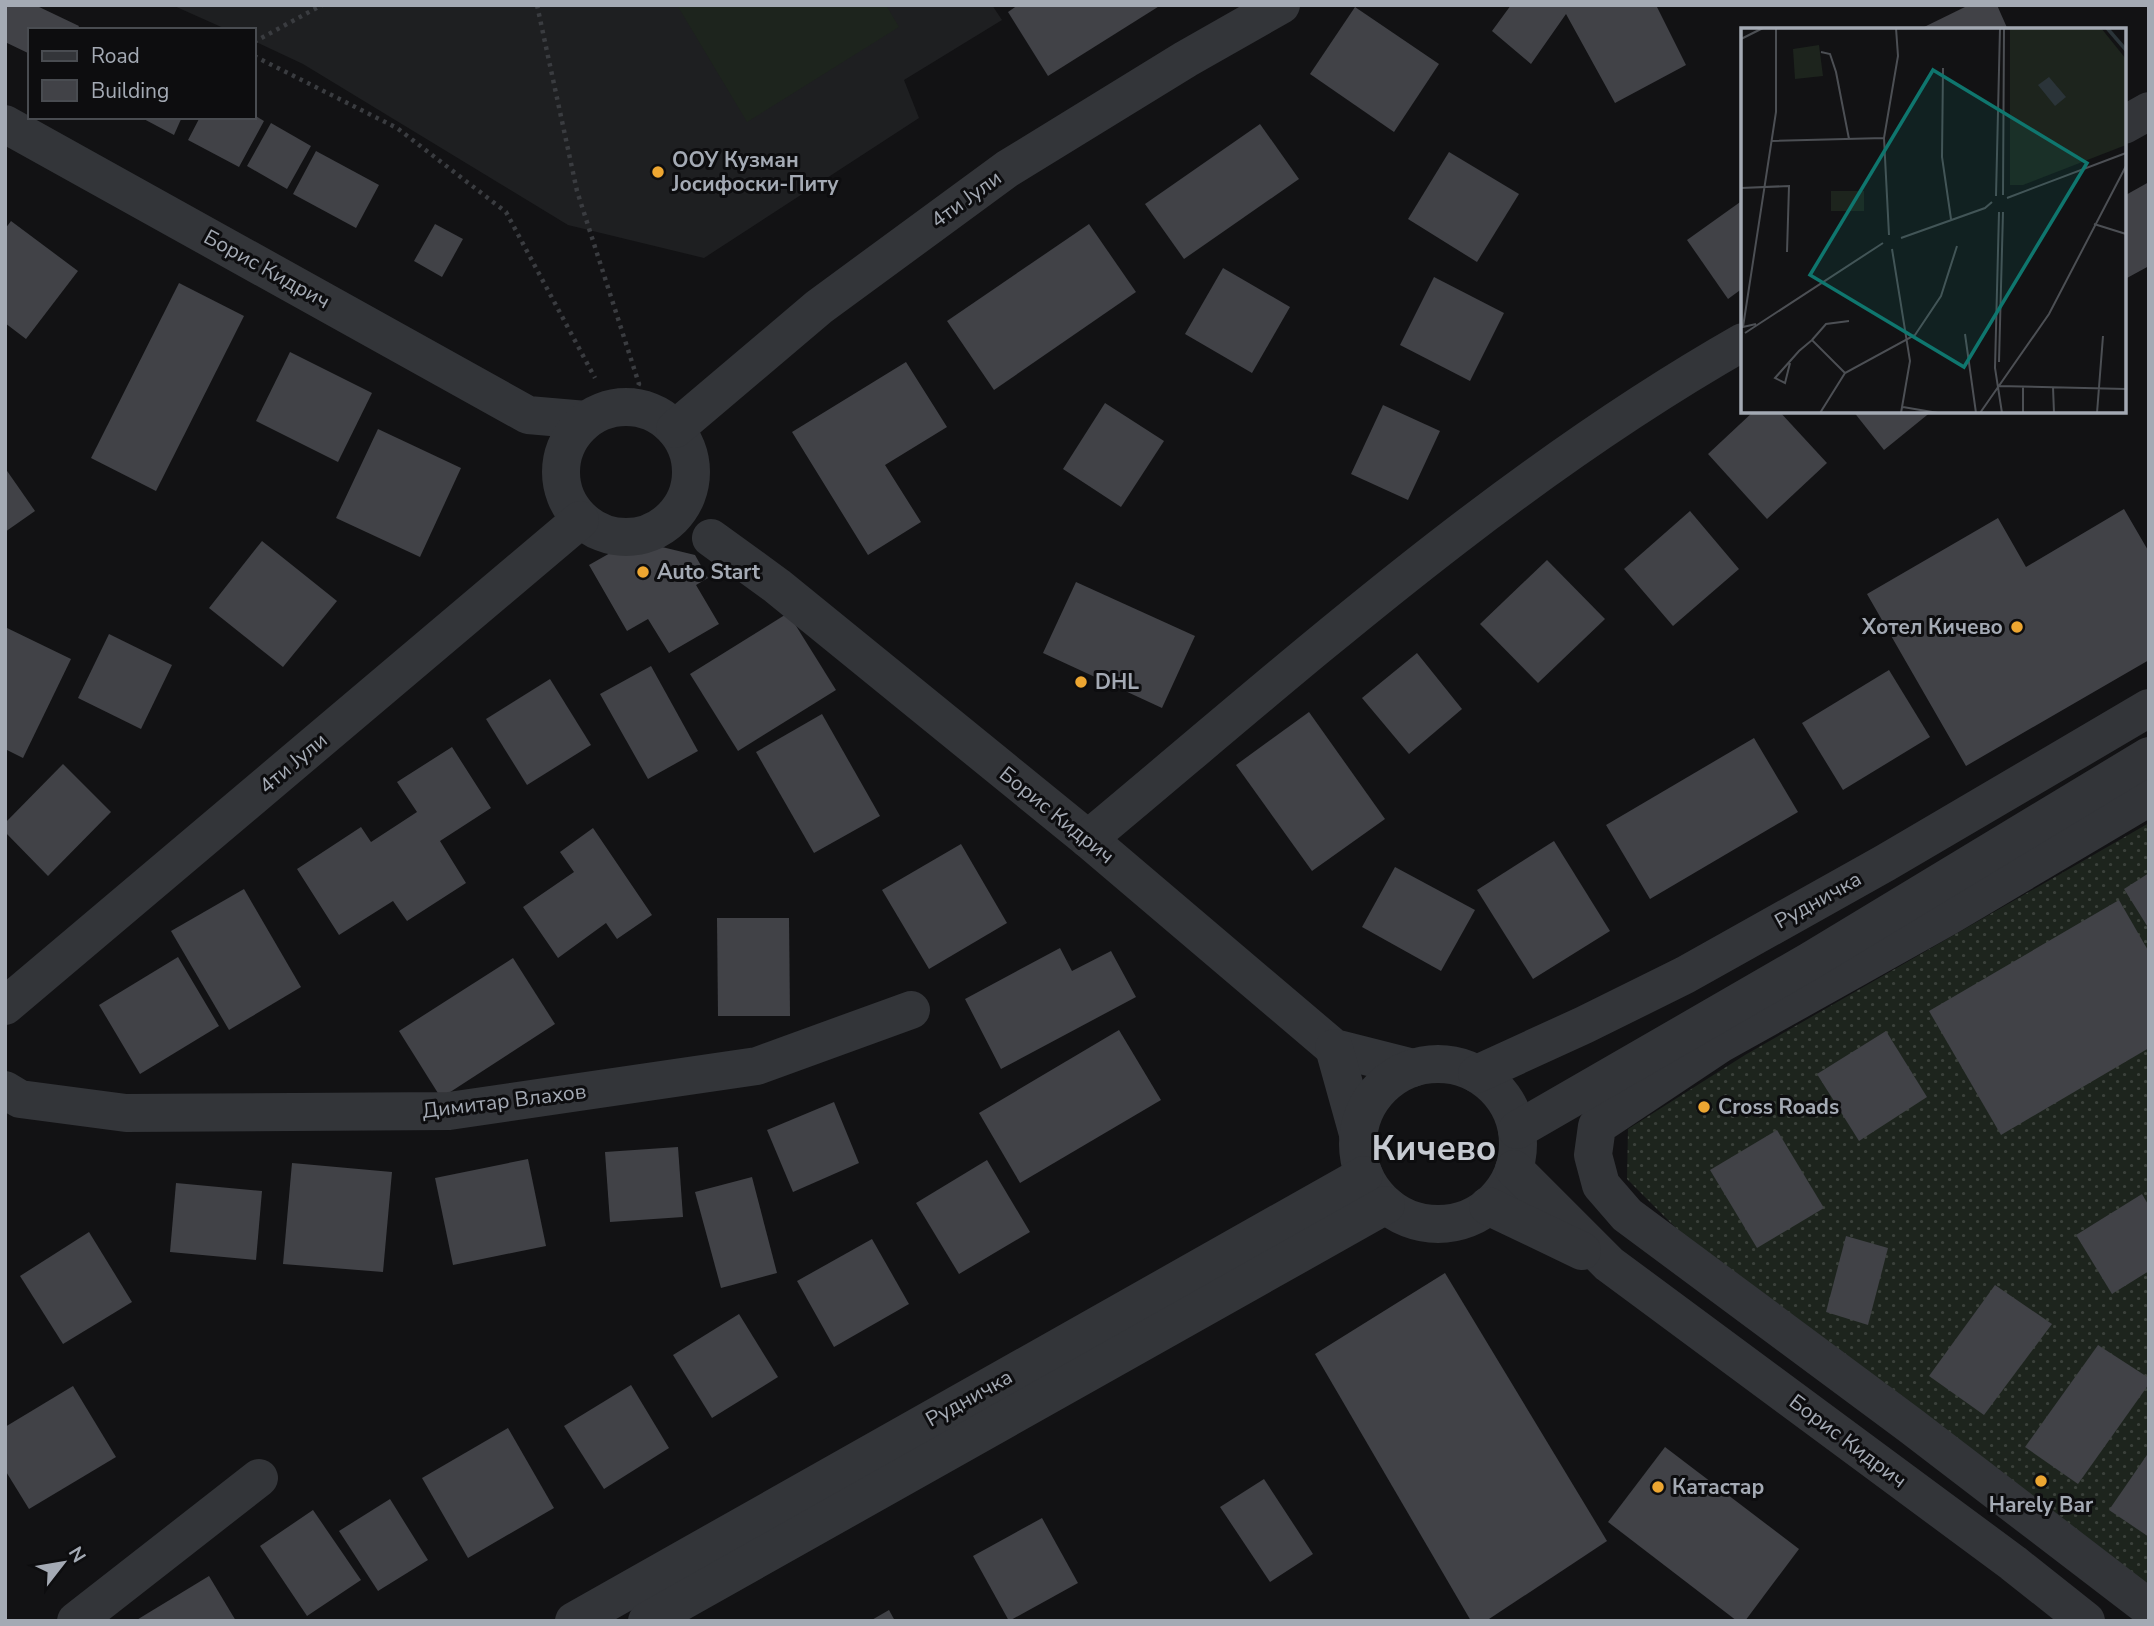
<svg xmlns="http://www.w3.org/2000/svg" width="2154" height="1626" font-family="'Nunito Sans',sans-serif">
	<defs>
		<pattern id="grass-dots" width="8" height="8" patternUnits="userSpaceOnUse" patternTransform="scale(1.75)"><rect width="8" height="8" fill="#1d241d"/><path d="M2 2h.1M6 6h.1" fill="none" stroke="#3b413b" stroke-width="1.8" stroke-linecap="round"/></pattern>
	</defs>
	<rect width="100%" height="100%" fill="#121214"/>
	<polygon fill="#1e1f21" points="172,5 992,5 1002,20 904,80 919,118 704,258 568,225 303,64 254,41 254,30 228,30"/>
	<polygon fill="url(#grass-dots)" points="2149,823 2149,1595 1687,1239 1627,1179 1628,1129 1745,1055"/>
	<polygon fill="#1d241d" points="677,5 886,5 899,27 747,122"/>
	<g fill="#414247">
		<polygon points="5,5 35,5 79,26 77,30 30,30 30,54 5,42"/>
		<polygon points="1018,5 1161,5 1048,76 1008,12"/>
		<polygon points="1511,5 1656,5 1686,65 1615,103 1566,14 1531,64 1492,31"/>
		<polygon points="1969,5 1997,5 2008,30 1918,30"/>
		<polygon points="1355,7 1439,64 1394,132 1310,74"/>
		<polygon points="254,115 264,121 239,167 188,140 200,117 254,117"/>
		<polygon points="140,117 182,117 174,135"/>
		<polygon points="271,123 311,146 287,189 247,166"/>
		<polygon points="1260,124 1299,179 1184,259 1145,204"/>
		<polygon points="316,151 379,185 356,228 293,194"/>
		<polygon points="1449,152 1519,194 1477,262 1408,219"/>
		<polygon points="2149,182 2149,266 2127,278 2124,274 2124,196"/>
		<polygon points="1743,200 1743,288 1728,299 1687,240"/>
		<polygon points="11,221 78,271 26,339 5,323 5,229"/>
		<polygon points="435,224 463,239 442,277 414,261"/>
		<polygon points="1089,224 1136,292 994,390 947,321"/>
		<polygon points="1223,268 1290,307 1252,373 1185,334"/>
		<polygon points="1434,277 1504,313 1470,381 1400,345"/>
		<polygon points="179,283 244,316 156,491 91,458"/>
		<polygon points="290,352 372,393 338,462 256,421"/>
		<polygon points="906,362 947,427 885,465 921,522 868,555 792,432"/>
		<polygon points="1105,403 1164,441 1121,507 1063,469"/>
		<polygon points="1383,405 1440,431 1408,500 1351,474"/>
		<polygon points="1754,411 1779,411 1827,463 1767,519 1708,454"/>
		<polygon points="1853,411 1932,411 1884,450"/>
		<polygon points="378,429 461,468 420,557 336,518"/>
		<polygon points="5,468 35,511 5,532"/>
		<polygon points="2124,509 2149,552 2149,660 1966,766 1867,594 1998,518 2026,567"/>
		<polygon points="1690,511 1739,569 1673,626 1624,569"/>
		<polygon points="262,541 337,601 283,667 209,608"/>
		<polygon points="662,547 695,555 708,578 696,585 719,624 669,653 648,619 627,631 589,565 619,548"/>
		<polygon points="1547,560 1605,619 1538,683 1480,624"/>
		<polygon points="1076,582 1195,636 1162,708 1043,653"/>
		<polygon points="788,613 836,690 738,751 690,674"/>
		<polygon points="5,627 71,659 23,758 5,749"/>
		<polygon points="109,634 172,665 141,729 78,698"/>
		<polygon points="1417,653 1462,709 1409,754 1362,698"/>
		<polygon points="651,666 698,751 648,779 600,694"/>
		<polygon points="1889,670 1930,737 1843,790 1802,723"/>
		<polygon points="550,679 591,745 527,785 486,719"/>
		<polygon points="1309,712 1385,819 1312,871 1236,765"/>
		<polygon points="822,714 880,816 814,853 756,752"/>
		<polygon points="1754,738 1798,812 1650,899 1606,825"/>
		<polygon points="452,747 491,808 440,841 466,883 407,921 393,901 339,935 297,869 361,827 371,842 417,812 397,782"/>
		<polygon points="63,764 111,812 48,876 5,832 5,823"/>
		<polygon points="593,828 652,915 617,939 606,923 558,958 523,907 574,872 560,852"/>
		<polygon points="1554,841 1610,931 1533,979 1477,890"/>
		<polygon points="961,844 1007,923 929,969 882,890"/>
		<polygon points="1395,867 1475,910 1441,971 1362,927"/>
		<polygon points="2149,873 2149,929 2124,889"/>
		<polygon points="244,889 301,987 229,1030 171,931"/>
		<polygon points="2119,900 2149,952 2149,1048 2001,1135 1929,1011"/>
		<polygon points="717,918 789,918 790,1016 718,1016"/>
		<polygon points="1060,948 1072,971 1111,951 1136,997 1001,1069 965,999"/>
		<polygon points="178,957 219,1026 140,1074 99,1005"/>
		<polygon points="513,958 555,1024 441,1098 399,1031"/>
		<polygon points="1119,1030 1161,1100 1020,1183 979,1113"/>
		<polygon points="1886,1031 1927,1097 1859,1141 1817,1074"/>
		<polygon points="834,1102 859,1163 793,1192 767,1130"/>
		<polygon points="1777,1130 1824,1208 1757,1248 1710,1170"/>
		<polygon points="678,1147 683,1217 610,1222 605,1152"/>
		<polygon points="528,1159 546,1246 453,1265 435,1178"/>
		<polygon points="987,1160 1030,1232 959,1274 916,1203"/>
		<polygon points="292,1163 392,1172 383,1272 283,1264"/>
		<polygon points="752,1177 777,1273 721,1288 695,1192"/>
		<polygon points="176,1183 262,1191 256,1260 170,1252"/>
		<polygon points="2142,1194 2149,1206 2149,1271 2112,1294 2076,1235"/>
		<polygon points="89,1232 132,1302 63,1344 20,1276"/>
		<polygon points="1846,1236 1888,1248 1868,1325 1826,1312"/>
		<polygon points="872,1239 909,1304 834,1347 797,1281"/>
		<polygon points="1445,1273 1607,1541 1486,1621 1471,1621 1315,1354"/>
		<polygon points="1995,1285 2052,1324 1984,1415 1929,1376"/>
		<polygon points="739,1314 778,1377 712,1418 673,1355"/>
		<polygon points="2098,1345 2149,1378 2149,1384 2078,1484 2025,1447"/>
		<polygon points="631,1385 669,1448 604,1489 564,1426"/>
		<polygon points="73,1386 116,1457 29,1509 5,1470 5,1427"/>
		<polygon points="508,1428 554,1508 468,1558 422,1478"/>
		<polygon points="1665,1447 1799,1549 1745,1621 1737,1621 1608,1522"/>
		<polygon points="2149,1452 2149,1537 2109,1510"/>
		<polygon points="1264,1479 1313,1554 1270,1582 1220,1507"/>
		<polygon points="390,1499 428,1560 378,1591 339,1531"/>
		<polygon points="313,1510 361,1580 307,1616 260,1546"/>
		<polygon points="1042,1518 1078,1583 1009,1621 973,1556"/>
		<polygon points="209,1576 236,1621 135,1621"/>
		<polygon points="889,1610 895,1621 870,1621"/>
	</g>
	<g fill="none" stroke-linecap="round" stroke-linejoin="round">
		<g stroke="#3a3c40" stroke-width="4.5" stroke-dasharray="3.5 5" stroke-linecap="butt">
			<polyline points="537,5 577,191 639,384 626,407"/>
			<polyline points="254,42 322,5"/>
			<polyline points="254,56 397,128 506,212 595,378"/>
		</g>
		<g stroke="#333539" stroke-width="38">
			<polyline points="5,124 528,415 586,420"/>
			<polyline points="2124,125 2149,111"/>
			<circle cx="626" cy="472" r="65"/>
			<polyline points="675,429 819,307 1007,169 1186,59 1281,5"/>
			<polyline points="711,538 777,586 1088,839 1334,1048 1413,1068"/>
			<polyline points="2149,797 1947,917 1720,1044 1597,1126 1593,1155 1601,1185 1627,1215 1910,1425 2149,1608"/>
			<path d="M1088,839C1298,664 1504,478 1743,342"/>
			<polyline points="5,1006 580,520"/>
			<polyline points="1334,1048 1358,1134"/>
			<circle cx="1438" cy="1144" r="80"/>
			<polyline points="1477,1074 1584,1025 1685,975 1885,863 2149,708"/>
			<polyline points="5,1090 20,1099 126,1113 449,1111 757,1066 911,1010"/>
			<polyline points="1517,1130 1810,961 2149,756"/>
			<polyline points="1514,1169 1609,1264 2013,1563 2086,1621"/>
			<polyline points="1488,1206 1582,1251"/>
			<polyline points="76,1621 259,1478"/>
			<polyline points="574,1621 1364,1175"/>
			<polyline points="647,1621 1386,1205"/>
		</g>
	</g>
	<g fill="#eda631" stroke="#0d0d0f" stroke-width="2.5">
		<circle cx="658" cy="172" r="7"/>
		<circle cx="643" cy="572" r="7"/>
		<circle cx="2017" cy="627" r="7"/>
		<circle cx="1081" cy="682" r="7"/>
		<circle cx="1704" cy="1107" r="7"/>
		<circle cx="2041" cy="1481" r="7"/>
		<circle cx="1658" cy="1487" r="7"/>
	</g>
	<g text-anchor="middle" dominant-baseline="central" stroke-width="6" stroke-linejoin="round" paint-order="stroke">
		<g font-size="21" font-weight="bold" fill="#a4aab4" stroke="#0d0d0f" text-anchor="start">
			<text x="672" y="160">ООУ Кузман<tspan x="672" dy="24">Јосифоски-Питу</tspan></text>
			<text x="657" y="572">Auto Start</text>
			<text x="2003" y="627" text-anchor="end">Хотел Кичево</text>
			<text x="1095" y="682">DHL</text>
			<text x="1718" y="1107">Cross Roads</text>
			<text x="1672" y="1487">Катастар</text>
			<text x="2041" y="1505" text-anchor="middle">Harely Bar</text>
		</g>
		<g font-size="21" fill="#a4aab4" stroke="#0d0d0f">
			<text transform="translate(966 199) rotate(-36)">4ти Јули</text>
			<text transform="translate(267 269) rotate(29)">Борис Кидрич</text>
			<text transform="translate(293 763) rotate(-40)">4ти Јули</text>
			<text transform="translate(1057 815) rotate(39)">Борис Кидрич</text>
			<text transform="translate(1818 900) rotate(-29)">Рудничка</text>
			<text transform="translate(504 1101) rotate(-7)">Димитар Влахов</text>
			<text transform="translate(969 1398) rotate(-29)">Рудничка</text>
			<text transform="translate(1848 1441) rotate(37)">Борис Кидрич</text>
		</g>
		<g font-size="35" font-weight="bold" fill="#c5c9d0" stroke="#0d0d0f">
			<text x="1434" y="1148">Кичево</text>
		</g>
	</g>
	<g transform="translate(1741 28)">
		<rect width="385" height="385" fill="#121214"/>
		<path d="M269,0H360L385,31V117L282,157H269Z" fill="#1d241d"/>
		<path d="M78,17L82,48L54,51L52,21ZM90,163H123V183H90Z" fill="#1d241d"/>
		<path d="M308,49L325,69L314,78L297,57Z" fill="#2b3439"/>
		<path fill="none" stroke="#2b3439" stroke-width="3.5" d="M366,0L385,22"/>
		<path fill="none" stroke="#4c4f54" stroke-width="2" d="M0,11L22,0M80,24L89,26L95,44L108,111M202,40L201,129L210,191M30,113L143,110M0,160L48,158L46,224M262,167L263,0M255,168L259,0M266,170L385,125M258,184L254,340L261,385M353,196L385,206M148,207L143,110L157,28L155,0M160,210L244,180L251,174M151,221L169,333L160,385M15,296L2,299L35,84V0M4,305L142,215M224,306L235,385M71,312L85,296L108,293M258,334L262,184M49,335L44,355L34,350L58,323L71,312L104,345M257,358L385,361M282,358V385M312,359L313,385M162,379L197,385M79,385L104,345L174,307L200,268L216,218M239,385L308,286L385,138M356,385L362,308"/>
		<path fill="#0f766e" fill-opacity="0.15" stroke="#0f766e" stroke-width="3.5" d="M192,42L346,135L223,339L69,247Z"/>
		<rect width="385" height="385" fill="none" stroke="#a4aab4" stroke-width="3.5"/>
	</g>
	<rect width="2154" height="1626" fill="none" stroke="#a4aab4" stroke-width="14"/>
	<rect x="28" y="28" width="228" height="91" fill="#0d0d0f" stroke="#494c51" stroke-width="2"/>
	<rect x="42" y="51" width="35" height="10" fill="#333539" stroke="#494c51" stroke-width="2"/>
	<text x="91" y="63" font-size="21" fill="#a4aab4">Road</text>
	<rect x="42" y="80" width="35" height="21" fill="#414247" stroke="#494c51" stroke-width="2"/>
	<text x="91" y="98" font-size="21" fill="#a4aab4">Building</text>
	<g transform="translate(63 1563) rotate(59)" stroke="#0d0d0f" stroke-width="5" paint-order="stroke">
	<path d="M0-5L12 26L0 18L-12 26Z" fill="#a4aab4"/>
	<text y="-10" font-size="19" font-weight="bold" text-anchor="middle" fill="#a4aab4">N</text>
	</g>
</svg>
